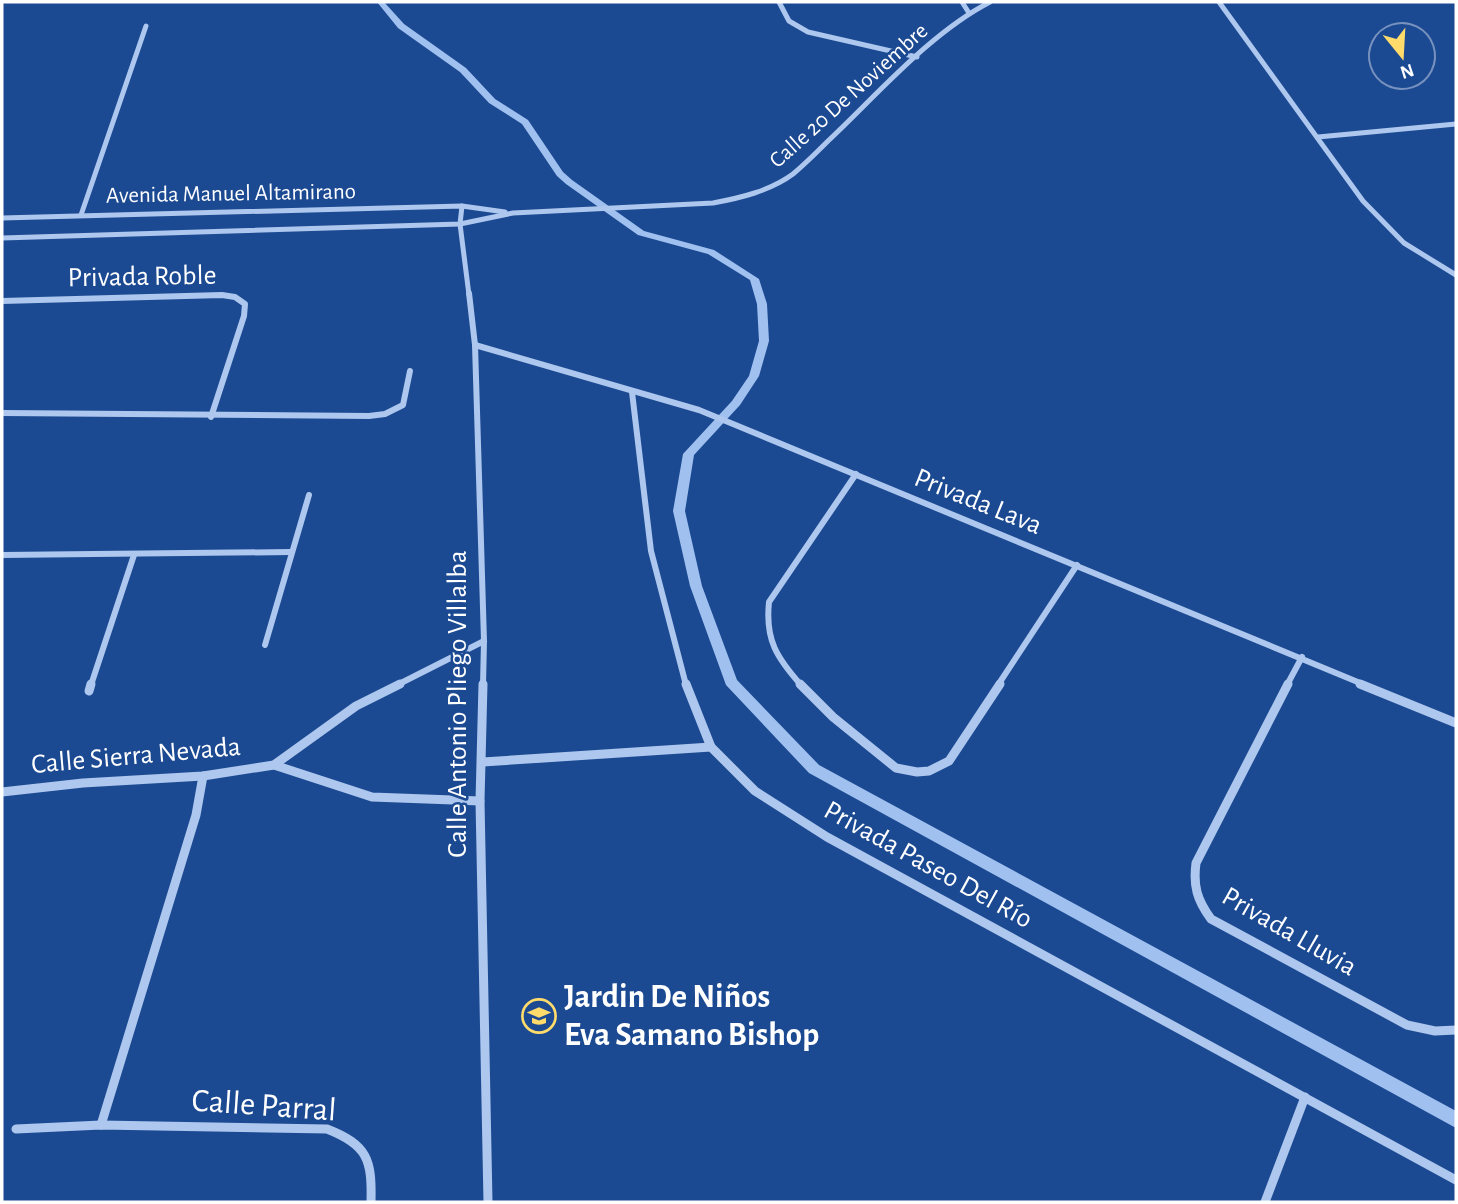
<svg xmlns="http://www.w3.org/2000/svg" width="1458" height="1204" font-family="'Alegreya Sans',sans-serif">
	<rect width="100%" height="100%" fill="#1c4a92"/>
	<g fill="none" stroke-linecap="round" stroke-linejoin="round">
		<polygon fill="#a0c1f0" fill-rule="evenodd" points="377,2 384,2 404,24 466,68 495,99 528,120 563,172 572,180 644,231 714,250 759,279 767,304 769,341 759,376 740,405 694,455 685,511 702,586 737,680 819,765 1456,1111 1456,1128 809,773 726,685 690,586 673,511 683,454 732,401 749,376 759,341 757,304 750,280 708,254 638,235 566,184 557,176 522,124 489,103 460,72 398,28"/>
		<g stroke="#adc7ee" stroke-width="5">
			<polyline points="779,2 789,21 808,32 917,57"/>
			<polyline points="962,2 969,13"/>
			<polyline points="1219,2 1363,201 1404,243 1456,275"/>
			<polyline points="1318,137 1456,124"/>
			<polyline points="462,206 460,224 469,295"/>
			<polyline points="81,215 146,26"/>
			<polyline points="2,218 462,206 505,212"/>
			<path d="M2,238L460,224L513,213L713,203C740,198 770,191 793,174C805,164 817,152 828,141C877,95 930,33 990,2"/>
		</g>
		<g stroke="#adc7ee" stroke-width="6">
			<polyline points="469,293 475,345 484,641 483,685"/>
			<polyline points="2,301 222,295 235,297 245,304 244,316 211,417"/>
			<polyline points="475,345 699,410 1365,685"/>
			<polyline points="632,392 651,551 686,685"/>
			<polyline points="2,413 369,416 385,414 403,405 410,371"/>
			<polyline points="2,555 291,552"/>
			<polyline points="265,645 309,495"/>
			<polyline points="91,685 134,555"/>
			<polyline points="397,685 484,641"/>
			<path d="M801,685C777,658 765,640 769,602L856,474"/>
			<polyline points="998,685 1077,565"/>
			<polyline points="1287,685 1302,657"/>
		</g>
		<g stroke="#adc7ee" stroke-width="9">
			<polyline points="483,684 480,801 488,1202"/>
			<polyline points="686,684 711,747 755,791 827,837 1456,1180"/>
			<polyline points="800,684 833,717 896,768 917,772 929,771 949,761 1000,684"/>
			<path d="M1288,684L1196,863C1193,886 1197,900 1211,919L1407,1025L1435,1031L1456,1030"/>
			<polyline points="1360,684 1456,723"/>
			<polyline points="89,691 91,684"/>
			<polyline points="483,762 711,747"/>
			<polyline points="274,765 372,797 480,801"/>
			<polyline points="2,792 83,783 203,776 274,765 356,706 400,684"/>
			<polyline points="101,1125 196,815 203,776"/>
			<path d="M16,1129L101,1125L327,1129C368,1145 372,1160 371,1202"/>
			<polyline points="1265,1202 1305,1097"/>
		</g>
	</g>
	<defs>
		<g id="school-ring" transform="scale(1.75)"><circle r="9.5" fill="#1c4a92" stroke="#fedb6b" stroke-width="1.5"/><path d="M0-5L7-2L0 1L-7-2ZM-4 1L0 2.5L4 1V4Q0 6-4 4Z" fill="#fedb6b"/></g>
	</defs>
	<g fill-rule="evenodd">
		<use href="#school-ring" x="539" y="1016"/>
	</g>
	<g text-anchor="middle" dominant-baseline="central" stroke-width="5" stroke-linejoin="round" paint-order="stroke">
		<g font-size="23" fill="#fff" stroke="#1c4a92">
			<text transform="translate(849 96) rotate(-42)">Calle 20 De Noviembre</text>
			<text transform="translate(231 194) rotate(-1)">Avenida Manuel Altamirano</text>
		</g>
		<g font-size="28" fill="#fff" stroke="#1c4a92">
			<text transform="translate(142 277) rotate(-1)">Privada Roble</text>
			<text transform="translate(978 502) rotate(22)">Privada Lava</text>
			<text transform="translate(458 704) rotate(-90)">Calle Antonio Pliego Villalba</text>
			<text transform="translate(136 756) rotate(-5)">Calle Sierra Nevada</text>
			<text transform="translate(928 865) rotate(29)">Privada Paseo Del Río</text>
			<text transform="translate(1289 932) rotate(30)">Privada Lluvia</text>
		</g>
		<g font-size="33" font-weight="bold" fill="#fff" stroke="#1c4a92" text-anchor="start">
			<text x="564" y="997">Jardin De Niños<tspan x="564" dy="38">Eva Samano Bishop</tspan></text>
		</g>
		<g font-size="33" fill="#fff" stroke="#1c4a92">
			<text transform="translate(264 1106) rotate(4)">Calle Parral</text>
		</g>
	</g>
	<rect width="1458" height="1204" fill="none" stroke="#ffffff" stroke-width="7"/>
	<g transform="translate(1402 56) rotate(162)"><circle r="33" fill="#1c4a92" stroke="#7792be" stroke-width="2"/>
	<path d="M0-5L12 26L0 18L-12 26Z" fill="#fedb6b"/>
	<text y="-10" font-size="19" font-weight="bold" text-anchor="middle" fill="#ffffff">N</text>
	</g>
</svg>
